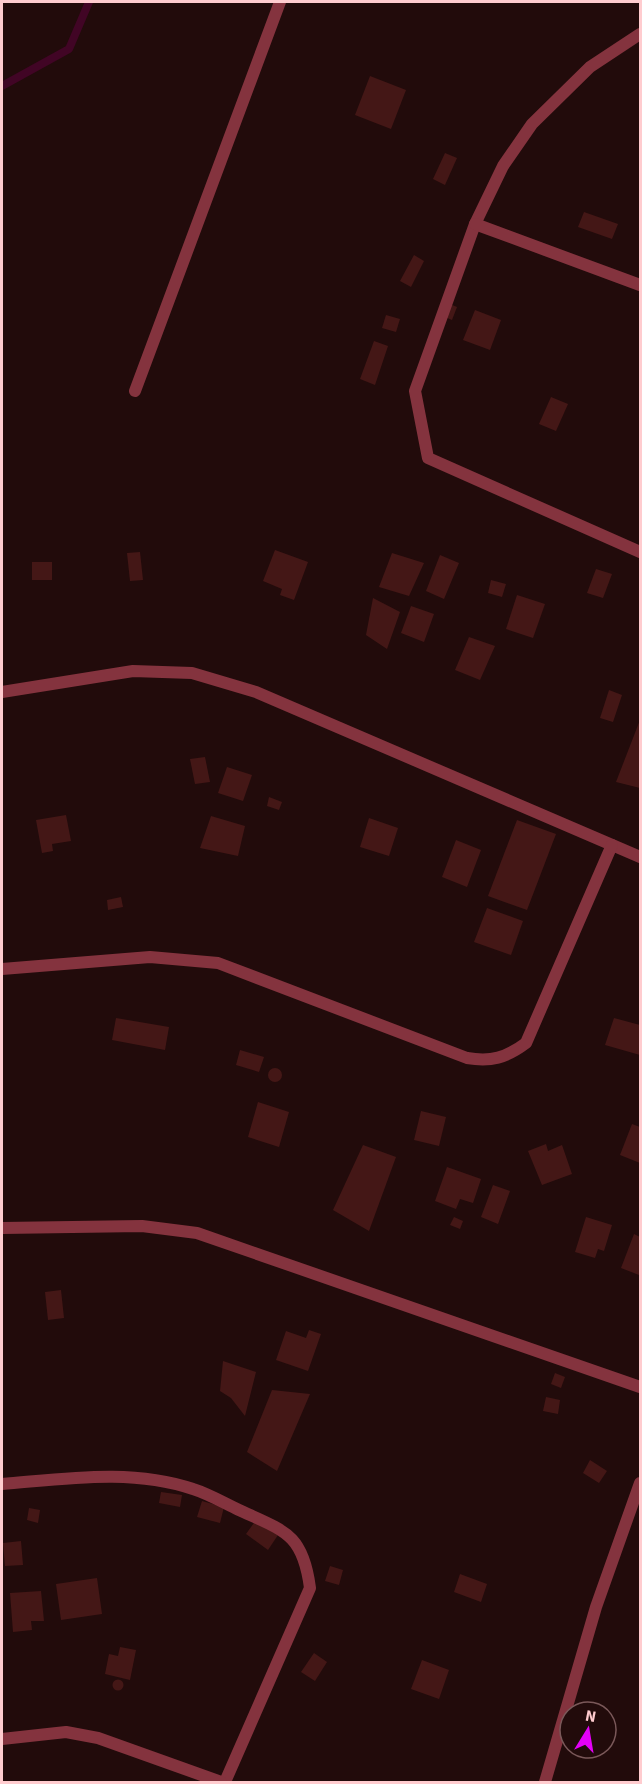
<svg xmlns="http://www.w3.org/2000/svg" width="642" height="1784" font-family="'Source Sans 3',sans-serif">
	<rect width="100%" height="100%" fill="#220b0b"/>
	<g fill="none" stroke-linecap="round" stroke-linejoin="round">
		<polyline stroke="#410525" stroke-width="8" points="2,86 69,49 89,2"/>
	</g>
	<g fill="#441716">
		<polygon points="370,76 406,90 391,129 355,115"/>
		<polygon points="445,153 457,158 445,185 433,179"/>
		<polygon points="584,212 618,224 612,239 578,227"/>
		<polygon points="414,255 424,261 411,287 400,281"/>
		<polygon points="450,304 457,307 452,320 445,317"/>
		<polygon points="475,310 501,320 490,350 463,340"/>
		<polygon points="386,315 400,319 396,332 382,328"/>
		<polygon points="374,341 388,346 375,385 360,379"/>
		<polygon points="551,397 568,404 556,431 539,424"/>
		<polygon points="275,550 308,562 294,600 280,595 282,589 263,581"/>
		<polygon points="140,552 143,580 130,581 127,553"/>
		<polygon points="392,553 424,563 409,596 379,587"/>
		<polygon points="440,555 459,563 444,599 426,591"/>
		<rect x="32" y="562" width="20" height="18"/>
		<polygon points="596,569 612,574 603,598 587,593"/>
		<polygon points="491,580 506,584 502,597 488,593"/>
		<polygon points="517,595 545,604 533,638 506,629"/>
		<polygon points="373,598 400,612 387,649 366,635"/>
		<polygon points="411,606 434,614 424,642 401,633"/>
		<polygon points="469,637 495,646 480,680 455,670"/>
		<polygon points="609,690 622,695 613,722 600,718"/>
		<polygon points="640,720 640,788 616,782"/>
		<polygon points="205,757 210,782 195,784 190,759"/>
		<polygon points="227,767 252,775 243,801 218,793"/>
		<polygon points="269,797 282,802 279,810 267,806"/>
		<polygon points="66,815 71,841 52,844 53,851 42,853 36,820"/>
		<polygon points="211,816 245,826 238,856 200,848"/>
		<polygon points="369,818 398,828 389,856 360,847"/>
		<polygon points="517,820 556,834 527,910 488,896"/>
		<polygon points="456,840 481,850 467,887 442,877"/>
		<polygon points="121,897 123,907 108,910 107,900"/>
		<polygon points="487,908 523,921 511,955 474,942"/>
		<polygon points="116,1018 169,1027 165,1050 112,1040"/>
		<polygon points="614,1018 640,1025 640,1055 605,1045"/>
		<polygon points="240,1050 264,1057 259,1072 236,1065"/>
		<circle cx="275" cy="1075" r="7"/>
		<polygon points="258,1102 289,1112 279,1147 248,1137"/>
		<polygon points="421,1111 446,1117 439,1146 414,1140"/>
		<polygon points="632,1124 640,1127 640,1163 620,1155"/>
		<polygon points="546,1144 548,1151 562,1145 572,1174 542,1185 528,1151"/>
		<polygon points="363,1145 396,1157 369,1231 333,1210"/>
		<polygon points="447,1167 481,1179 473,1203 460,1199 456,1209 435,1201"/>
		<polygon points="493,1185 510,1191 498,1224 481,1217"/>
		<polygon points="454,1217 463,1221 460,1229 450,1225"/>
		<polygon points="586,1217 612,1225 604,1251 598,1249 595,1258 575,1252"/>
		<polygon points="634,1234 640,1237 639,1275 621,1268"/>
		<polygon points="61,1290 64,1318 48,1320 45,1292"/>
		<polygon points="309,1330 321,1334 308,1371 276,1360 286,1331 306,1338"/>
		<polygon points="223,1361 256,1372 245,1416 231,1398 220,1391"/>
		<polygon points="555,1373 565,1377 561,1388 551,1384"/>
		<polygon points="272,1390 310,1394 277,1471 247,1452"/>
		<polygon points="546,1397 560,1400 558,1414 543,1411"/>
		<polygon points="590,1460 607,1471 599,1483 583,1473"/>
		<polygon points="161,1492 182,1495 180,1507 159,1503"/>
		<polygon points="202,1501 224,1507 220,1523 197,1517"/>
		<polygon points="29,1508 40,1510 38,1523 27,1520"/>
		<polygon points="256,1520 278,1535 268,1550 246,1534"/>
		<polygon points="21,1541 23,1565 5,1566 3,1543"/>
		<polygon points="330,1566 343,1570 339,1585 325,1581"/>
		<polygon points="460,1574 487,1584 481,1602 454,1592"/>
		<polygon points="97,1578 102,1614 61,1620 56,1584"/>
		<polygon points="41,1591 44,1621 31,1621 32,1630 13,1632 10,1593"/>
		<polygon points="120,1647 136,1650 130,1680 105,1674 109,1654 118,1656"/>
		<polygon points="314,1653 327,1662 315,1681 301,1672"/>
		<polygon points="422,1660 449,1670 439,1699 411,1689"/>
		<circle cx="118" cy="1685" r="5.5"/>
	</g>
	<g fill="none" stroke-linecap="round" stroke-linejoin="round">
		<g stroke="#84333e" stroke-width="12">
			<polyline points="640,34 590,67 532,124 503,166 475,224 415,391 428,458 640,552"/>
			<polyline points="475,224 640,285"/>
			<polyline points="135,391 280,2"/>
			<polyline points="2,692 133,671 192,673 256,692 640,857"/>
			<path d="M2,969L150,957L218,963L467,1058C491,1062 506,1058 526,1043L612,845"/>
			<polyline points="2,1228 142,1226 197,1233 640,1387"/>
			<path d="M2,1484C64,1479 132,1468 193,1489C209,1494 224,1503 239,1510C285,1531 303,1534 310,1588L225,1782"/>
			<polyline points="2,1739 66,1732 98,1738 221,1782"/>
			<polyline points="545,1782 596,1607 640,1483"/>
		</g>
	</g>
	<rect width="642" height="1784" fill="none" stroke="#ffcccf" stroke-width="6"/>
	<g transform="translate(588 1730) rotate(11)"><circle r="28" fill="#220b0b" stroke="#7a5859" stroke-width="1.5"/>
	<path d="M0-4.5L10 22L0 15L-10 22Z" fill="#e400f7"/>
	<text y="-9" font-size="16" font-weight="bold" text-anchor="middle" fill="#ffcccf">N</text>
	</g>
</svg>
